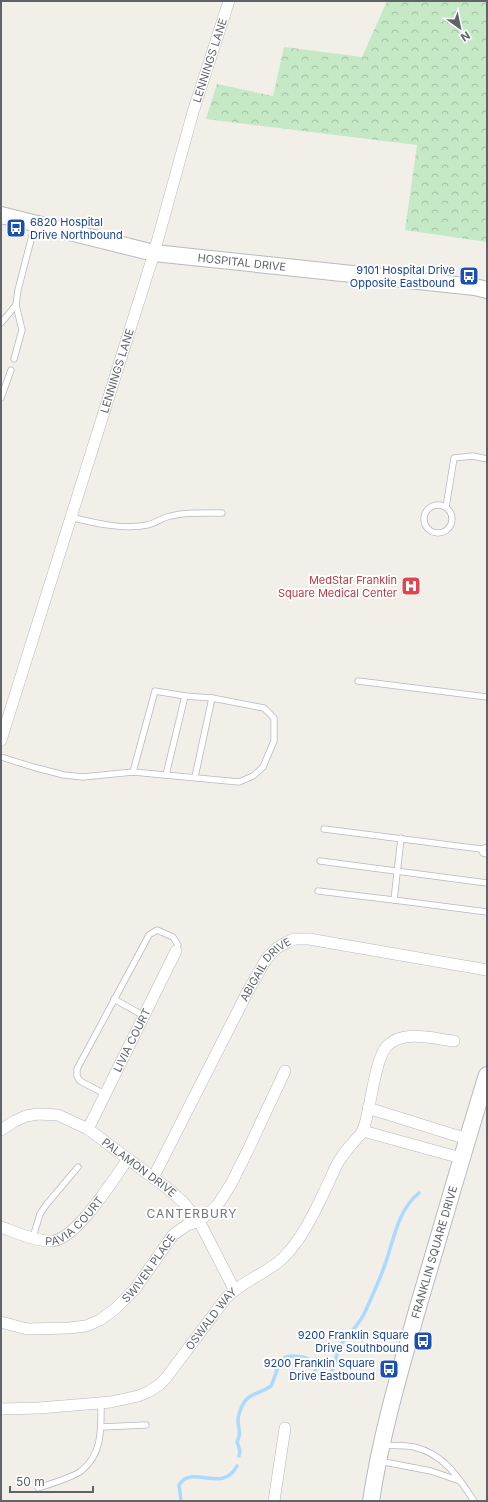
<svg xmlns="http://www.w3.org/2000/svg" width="488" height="1502" font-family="Inter,sans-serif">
	<defs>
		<pattern id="forest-crowns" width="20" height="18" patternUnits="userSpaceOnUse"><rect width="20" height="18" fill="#c5e8c5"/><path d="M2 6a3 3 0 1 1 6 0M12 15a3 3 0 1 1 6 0" fill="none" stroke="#a3c0a4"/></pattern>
	</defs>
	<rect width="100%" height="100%" fill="#f1efe8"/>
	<polygon fill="url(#forest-crowns)" points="387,1 487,1 487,242 405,230 417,145 206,119 217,84 273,96 284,47 362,57"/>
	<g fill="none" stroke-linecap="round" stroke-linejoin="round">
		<g stroke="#aadaff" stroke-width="3.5">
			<path d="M239,1456L240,1451L237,1442C242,1431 238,1431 238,1420C238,1417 239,1414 240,1411C247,1391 257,1396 271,1386C275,1378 277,1366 283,1359C288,1354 308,1356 313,1362C315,1365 315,1371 316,1375L325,1378C337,1372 334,1356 340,1346C347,1335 358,1326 364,1314C370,1301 376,1288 381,1275C393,1248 395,1212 419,1193"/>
			<path d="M181,1501L179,1485C193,1463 221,1495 237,1466"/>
		</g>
		<g stroke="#b5b8bc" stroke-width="7">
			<g id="lane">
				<polyline points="1,323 16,305"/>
				<polyline points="14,359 22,330 16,305 18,290 35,224"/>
				<polyline points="1,398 11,370"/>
				<circle cx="438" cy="519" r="14"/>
				<polyline points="446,507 454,458 473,456 487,459"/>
				<path d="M70,517C94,523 123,530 147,525C154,524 160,519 167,517C185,512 204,513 222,513"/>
				<polyline points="358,681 487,697"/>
				<polyline points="1,757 33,767 64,775 83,777 133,772 239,782 253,776 263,767 274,741 274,718 264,708 212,698 185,696 155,691 133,772"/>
				<polyline points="166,775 185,696"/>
				<polyline points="195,777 212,698"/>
				<polyline points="324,829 481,849"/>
				<polyline points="401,838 394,900 487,912"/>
				<polyline points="487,847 481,849 483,853 487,854"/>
				<polyline points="320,861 487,883"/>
				<polyline points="318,891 394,900"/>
				<polyline points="114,999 144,1016"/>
				<polyline points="105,1094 80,1081 77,1076 77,1069 149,935 157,930 173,937 178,945 176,951"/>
				<polyline points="33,1237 40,1214 46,1205 78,1167"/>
				<polyline points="101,1427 146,1425"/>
				<path d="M383,1445C393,1446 404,1445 414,1447C444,1454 458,1477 474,1501"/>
				<polyline points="379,1461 431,1471 460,1481"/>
				<path d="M38,1488C47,1485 74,1477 81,1471C103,1454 101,1428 101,1403"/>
			</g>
		</g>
		<g stroke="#b5b8bc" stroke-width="12">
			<g id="street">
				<path id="s1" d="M1,740L154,253L193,112L229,1"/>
				<polyline points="368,1108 467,1139"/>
				<path id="s2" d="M88,1129L176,951"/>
				<path id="s3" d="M1,1130L15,1121L26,1116L38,1114L58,1115L88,1129L167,1188L183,1202L199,1221L234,1289"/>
				<polyline points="363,1131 461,1158"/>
				<path id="s4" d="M153,1178L248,991L267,958L277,948L287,942L295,939H309L487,970"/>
				<path id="s5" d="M1,1227C15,1232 37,1242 52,1241C76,1240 114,1178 128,1159"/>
				<path id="s6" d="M1,1322L27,1329L69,1328L86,1326L100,1320L115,1309L135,1289L173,1235L187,1225L199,1221L217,1206L231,1184L248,1150L285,1071"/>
				<path id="s7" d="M1,1409L39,1408L111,1402L138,1396L148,1392L159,1385L166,1378L226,1298C242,1281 266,1274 283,1258C303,1238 315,1211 327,1186C331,1178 334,1169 339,1161C343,1155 347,1149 352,1144C355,1140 361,1135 363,1130C371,1110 374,1060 387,1046C404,1029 434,1039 454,1041"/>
				<polyline points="274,1501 285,1428"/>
			</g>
		</g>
		<g stroke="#b6babf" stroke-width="18">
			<g id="secondary">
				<path id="s8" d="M1,215L154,253L475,287L487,290"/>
				<path id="s9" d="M371,1501C381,1435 400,1371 418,1307C441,1230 463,1152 487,1075"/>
			</g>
		</g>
		<use href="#lane" stroke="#fff" stroke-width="5.5"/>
		<use href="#street" stroke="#fff" stroke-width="11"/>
		<use href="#secondary" stroke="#fff" stroke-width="16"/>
	</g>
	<defs>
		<g id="bus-square" transform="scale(1)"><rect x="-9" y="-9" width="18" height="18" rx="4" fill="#1a4fb4" stroke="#fff"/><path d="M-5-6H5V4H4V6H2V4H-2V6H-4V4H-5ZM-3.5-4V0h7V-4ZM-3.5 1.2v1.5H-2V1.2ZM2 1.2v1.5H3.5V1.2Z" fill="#fff"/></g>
		<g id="hospital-square" transform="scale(1)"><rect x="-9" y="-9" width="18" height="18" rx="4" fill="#e0444e" stroke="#fff"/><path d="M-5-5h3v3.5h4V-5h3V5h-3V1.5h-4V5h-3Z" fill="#fff"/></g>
	</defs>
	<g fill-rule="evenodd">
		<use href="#bus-square" x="16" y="228"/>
		<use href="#bus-square" x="469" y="276"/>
		<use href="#hospital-square" x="411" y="586"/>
		<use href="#bus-square" x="423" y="1341"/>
		<use href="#bus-square" x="389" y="1369"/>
	</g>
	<g text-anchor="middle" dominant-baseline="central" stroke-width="4" stroke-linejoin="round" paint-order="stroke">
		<g font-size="11" fill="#5f6368" stroke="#fff">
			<text stroke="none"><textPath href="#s1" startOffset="711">LENNINGS LANE</textPath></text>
			<text stroke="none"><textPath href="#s8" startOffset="246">HOSPITAL DRIVE</textPath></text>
			<text stroke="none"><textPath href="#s1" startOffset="387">LENNINGS LANE</textPath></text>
			<text stroke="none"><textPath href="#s4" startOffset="238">ABIGAIL DRIVE</textPath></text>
			<text stroke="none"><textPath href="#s2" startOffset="99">LIVIA COURT</textPath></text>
			<text stroke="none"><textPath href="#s3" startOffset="158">PALAMON DRIVE</textPath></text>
			<text stroke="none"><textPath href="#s5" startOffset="83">PAVIA COURT</textPath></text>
			<text stroke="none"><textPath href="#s9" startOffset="257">FRANKLIN SQUARE DRIVE</textPath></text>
			<text stroke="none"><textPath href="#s6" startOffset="173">SWIVEN PLACE</textPath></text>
			<text stroke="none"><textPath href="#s7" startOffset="246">OSWALD WAY</textPath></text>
		</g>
		<g font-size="11" fill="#164399" stroke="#fff" text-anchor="end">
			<text x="30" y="222" text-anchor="start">6820 Hospital<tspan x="30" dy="13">Drive Northbound</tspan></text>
			<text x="455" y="270">9101 Hospital Drive<tspan x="455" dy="13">Opposite Eastbound</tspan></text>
			<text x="409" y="1335">9200 Franklin Square<tspan x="409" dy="13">Drive Southbound</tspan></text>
			<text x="375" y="1363">9200 Franklin Square<tspan x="375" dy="13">Drive Eastbound</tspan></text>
		</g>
		<g font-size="11" fill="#be3a42" stroke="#fff" text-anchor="end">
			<text x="397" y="580">MedStar Franklin<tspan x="397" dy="13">Square Medical Center</tspan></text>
		</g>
		<g font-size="12" letter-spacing="1" fill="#70757a" stroke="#fff">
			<text x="192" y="1213">CANTERBURY</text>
		</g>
	</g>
	<rect width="488" height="1502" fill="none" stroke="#5f6368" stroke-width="4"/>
	<g transform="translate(460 28) rotate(147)" stroke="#ffffff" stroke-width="3" paint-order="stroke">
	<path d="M0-3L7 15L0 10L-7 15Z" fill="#5f6368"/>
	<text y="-6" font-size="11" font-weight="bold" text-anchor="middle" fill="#5f6368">N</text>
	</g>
	<path d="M10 1486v6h83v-6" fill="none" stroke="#5f6368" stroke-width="2"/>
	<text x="16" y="1486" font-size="12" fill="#5f6368" stroke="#ffffff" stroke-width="3" paint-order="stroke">50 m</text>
</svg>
